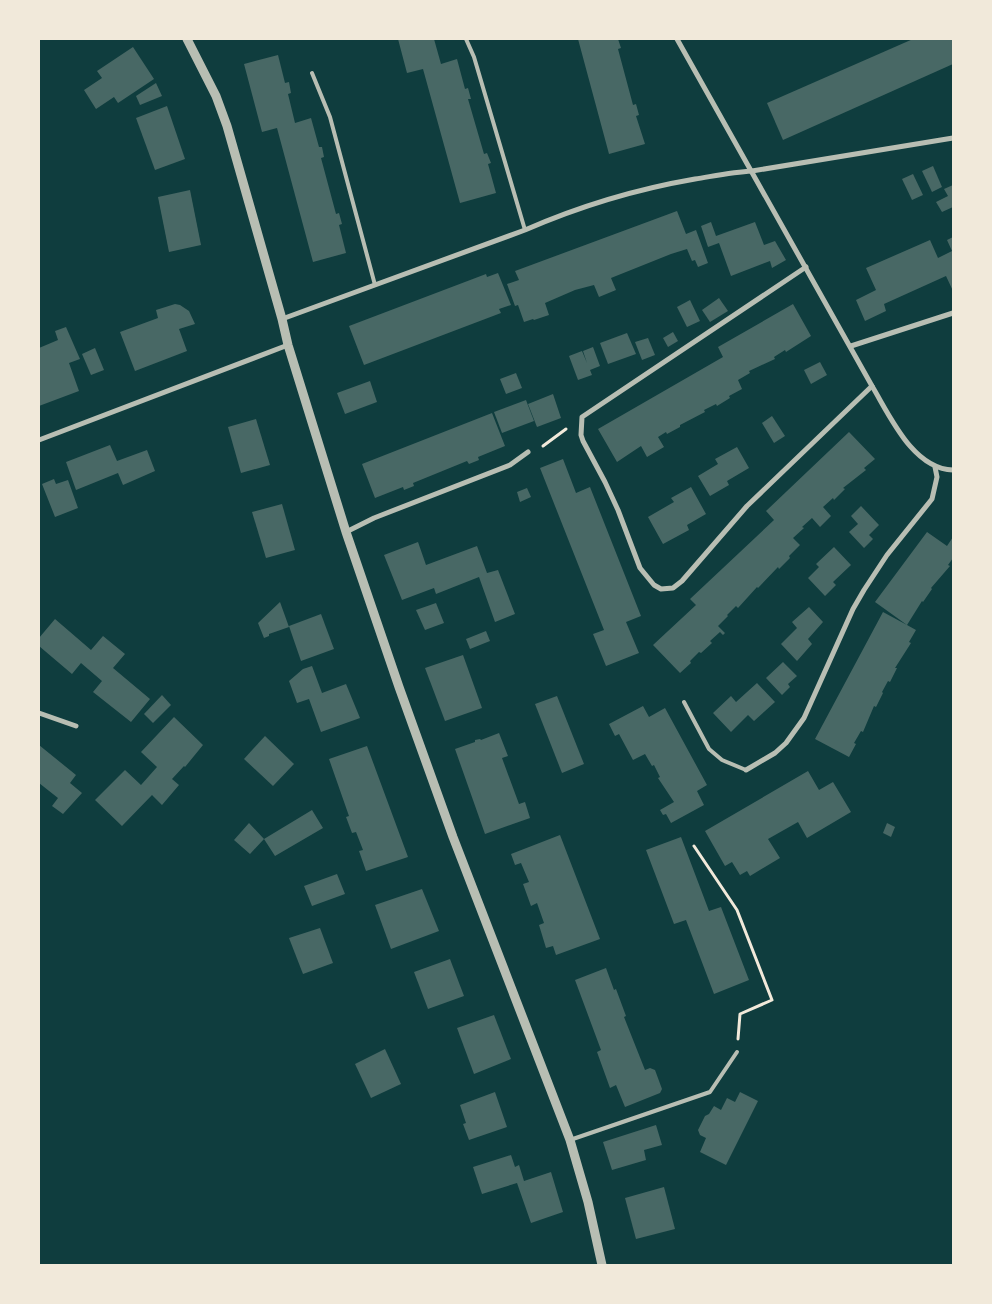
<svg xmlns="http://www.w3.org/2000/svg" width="992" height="1304" font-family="'Fira Sans Condensed',sans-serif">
	<rect width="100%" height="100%" fill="#0f3d3e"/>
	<g fill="#486865">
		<polygon points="398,39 434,39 441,64 457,59 465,89 468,88 471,99 468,99 484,154 487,153 491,163 488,164 496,193 460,203 423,69 407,73"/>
		<polygon points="578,39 618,39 621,48 618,49 633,105 636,104 639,115 636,116 645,144 609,154"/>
		<polygon points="913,39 953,39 953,64 783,140 767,103"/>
		<polygon points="133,47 154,79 118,103 114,97 96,109 84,90 102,78 97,71"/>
		<polygon points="278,55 285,83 289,82 291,93 288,94 295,123 311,118 319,147 322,147 324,157 321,158 336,214 339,213 342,224 339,225 346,253 313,262 277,128 262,132 244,64"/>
		<polygon points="156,83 162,96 140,105 136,96"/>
		<polygon points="167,106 185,159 155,170 136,118"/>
		<polygon points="933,166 942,187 932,192 922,171"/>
		<polygon points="913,174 923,195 912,200 902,179"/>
		<polygon points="953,185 953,207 942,212 936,202 948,196 944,189"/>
		<polygon points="190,190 201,245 169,252 158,197"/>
		<polygon points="677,211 686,234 696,230 708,263 698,267 695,260 692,261 687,249 671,254 611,278 616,290 599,297 594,285 575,290 545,303 549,315 534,320 533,319 524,322 518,305 515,306 507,284 519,280 515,271"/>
		<polygon points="711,222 716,236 755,222 764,245 775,241 786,260 772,268 770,261 731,276 719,243 708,247 701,226"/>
		<polygon points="953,237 953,291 946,276 884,304 886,311 865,321 856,300 876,290 866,268 930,240 938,258 952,251 947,240"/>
		<polygon points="498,273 511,305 499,309 501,313 364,365 349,326 486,274 487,277"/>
		<polygon points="719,298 728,311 710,322 702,310"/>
		<polygon points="690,300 700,321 687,327 677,307"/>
		<polygon points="175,304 180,305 189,311 195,324 179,329 187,351 135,371 120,332 158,318 156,310"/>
		<polygon points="793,304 811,336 786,352 785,350 774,357 775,359 749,371 750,373 738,380 742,389 729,396 730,398 717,406 716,404 704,410 705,412 680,425 680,427 667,434 666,432 658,437 664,447 647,457 641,446 617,462 598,429 723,357 718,347"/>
		<polygon points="66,327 80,359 69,363 79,391 39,406 39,348 58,340 55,331"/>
		<polygon points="673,332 678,341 668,347 663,338"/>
		<polygon points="627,333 636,354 608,364 600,343"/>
		<polygon points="648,338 655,355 642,360 635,342"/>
		<polygon points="593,347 600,366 590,370 592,375 578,380 569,356 582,351 587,363 583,351"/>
		<polygon points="95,348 104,370 91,375 82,354"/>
		<polygon points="820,362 827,375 811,384 804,370"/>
		<polygon points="516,373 522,388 506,394 500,379"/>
		<polygon points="370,381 377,402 345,414 337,393"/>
		<polygon points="553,394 561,418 537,427 528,404"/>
		<polygon points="526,400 534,421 502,433 494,412"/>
		<polygon points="492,413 505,446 478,457 479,460 469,464 467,461 413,483 414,486 404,490 403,487 375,498 362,464"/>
		<polygon points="772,416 785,436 774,443 762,423"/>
		<polygon points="256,419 270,465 241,473 228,427"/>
		<polygon points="849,432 875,459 864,468 866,470 843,488 845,489 834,500 833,498 823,507 831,516 820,527 812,518 802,527 804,528 793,538 800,545 789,556 790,558 779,569 778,567 758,588 757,587 738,608 736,606 727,615 728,616 718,626 725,633 723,635 720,632 710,641 712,643 701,653 699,652 690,661 691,663 680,673 653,645 696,605 690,599 774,520 766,511"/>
		<polygon points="110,445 117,461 147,450 155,471 123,485 118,473 76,490 66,462"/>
		<polygon points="737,447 749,468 727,481 729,485 710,496 698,476 718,464 715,459"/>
		<polygon points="563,459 576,493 590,487 641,616 626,622 639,653 606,666 593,634 604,630 540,468"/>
		<polygon points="54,479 56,484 68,480 78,508 55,517 42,484"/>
		<polygon points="691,487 706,514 687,525 689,530 663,544 648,517 674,502 671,498"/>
		<polygon points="527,488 531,497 520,502 517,492"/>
		<polygon points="282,504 295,550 266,558 252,512"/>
		<polygon points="861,506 879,525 869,535 873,539 864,548 849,532 858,524 851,516"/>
		<polygon points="927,532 947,546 953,537 953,558 948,565 950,566 931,588 932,589 923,602 922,601 907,625 916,630 909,642 911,643 895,668 897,668 890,682 888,681 882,692 883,693 876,707 874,706 863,732 861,731 854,743 856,744 849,757 815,739 883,612 907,625 875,602"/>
		<polygon points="418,542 426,565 477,546 487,573 498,570 515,614 495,622 479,577 436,594 434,588 402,600 384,555"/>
		<polygon points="834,547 851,565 833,582 836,585 825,596 808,578 819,567 816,564"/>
		<polygon points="280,602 289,627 269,634 269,636 264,638 258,623"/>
		<polygon points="436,603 444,623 425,630 416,610"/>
		<polygon points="809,607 823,622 808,639 812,644 797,661 781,644 797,628 792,622"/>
		<polygon points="321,614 334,649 301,661 289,626"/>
		<polygon points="55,619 91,650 103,636 125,654 113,668 150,699 131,722 93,692 102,681 81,663 72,674 39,646 39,638"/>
		<polygon points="486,631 490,641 470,649 466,639"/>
		<polygon points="463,655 482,708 445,721 425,668"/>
		<polygon points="783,662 797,676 788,684 790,687 782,695 766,678"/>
		<polygon points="312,666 322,693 346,684 360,718 321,732 309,699 297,703 289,681 303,669"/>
		<polygon points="757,683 775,702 754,721 748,715 731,732 713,713 731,696 736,702"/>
		<polygon points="162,695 171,705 153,723 144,714"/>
		<polygon points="557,696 584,764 562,773 535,704"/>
		<polygon points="643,706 649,717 665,708 707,785 697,791 704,805 671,823 666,814 663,815 660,810 674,802 658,778 660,777 654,765 652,766 645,754 633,760 619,734 615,736 609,724"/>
		<polygon points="174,717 203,745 185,767 184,766 172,779 179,785 162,805 152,795 122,826 95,800 125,770 141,785 157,767 141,752"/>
		<polygon points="499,733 508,756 502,758 519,804 525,802 530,818 485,834 455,749 475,742 475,740 480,739 481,740"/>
		<polygon points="265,736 294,764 273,786 244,759"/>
		<polygon points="39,745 76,775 70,783 82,793 63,814 52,806 58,798 39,783"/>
		<polygon points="367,746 408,857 366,871 359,851 363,850 356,832 352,833 346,817 349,816 329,759"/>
		<polygon points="808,771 819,790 833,782 851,812 807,838 798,822 768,839 780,858 750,876 747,871 740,875 732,862 725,866 705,831"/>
		<polygon points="312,810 323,828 275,856 264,839 250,854 234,840 249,823 264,839"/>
		<polygon points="887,823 895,827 891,837 883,833"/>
		<polygon points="560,835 600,939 556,955 553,946 546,948 539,925 544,923 537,903 531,906 523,884 529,882 521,863 515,865 511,854"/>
		<polygon points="681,837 709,911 721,907 749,980 714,994 686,920 674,924 646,850"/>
		<polygon points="337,874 345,894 312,906 304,886"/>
		<polygon points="422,889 439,931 391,949 375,905"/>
		<polygon points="320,928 333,963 303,974 289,938"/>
		<polygon points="450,959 464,996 428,1009 414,972"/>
		<polygon points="606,968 614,990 616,989 626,1016 624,1017 645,1070 650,1068 655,1070 662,1089 660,1093 625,1107 616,1085 610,1088 597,1052 601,1050 575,980"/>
		<polygon points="494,1015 511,1059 474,1074 457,1028"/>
		<polygon points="385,1049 401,1084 371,1098 355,1064"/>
		<polygon points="495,1092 507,1127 469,1140 463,1124 466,1123 460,1105"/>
		<polygon points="740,1092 758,1101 726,1165 700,1152 706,1138 700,1135 698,1130 705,1116 709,1114 714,1106 721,1110 727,1098 735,1102"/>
		<polygon points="656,1125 662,1145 644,1150 646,1160 612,1170 603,1142"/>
		<polygon points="511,1155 515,1167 519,1165 524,1181 551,1172 563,1212 531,1223 517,1183 482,1194 473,1167"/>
		<polygon points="664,1187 675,1229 636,1239 625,1198"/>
	</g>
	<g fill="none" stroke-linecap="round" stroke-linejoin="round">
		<g stroke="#f1e9da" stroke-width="3">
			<polyline points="543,446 566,429"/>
			<polyline points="694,846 737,910 772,1000 740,1014 738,1039"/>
		</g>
		<g stroke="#b8beb3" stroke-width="4">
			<polyline points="466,39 474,57 525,230"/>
			<polyline points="312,73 330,117 375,285"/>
			<polyline points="684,702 709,749 722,760 746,770"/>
			<polyline points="570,1140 710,1092 737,1052"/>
		</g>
		<g stroke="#b8beb3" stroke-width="5">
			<path d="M677,39L872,386C890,416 913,469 953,470"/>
			<polyline points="806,267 582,417 581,435 583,441 605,482 618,510 640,568 654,585 661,589 673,588 682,581 747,506 872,386"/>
			<path d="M282,319L525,230C580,206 637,189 695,179C714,176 733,172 752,171L953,138"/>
			<polyline points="851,346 953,313"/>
			<polyline points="39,440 288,345"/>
			<polyline points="346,532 374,518 510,465 528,452"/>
			<polyline points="39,713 76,726"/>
			<polyline points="746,770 775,753 786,743 804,718 853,609 864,590 887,555 932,499 937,477 935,467"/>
		</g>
		<polyline stroke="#b8beb3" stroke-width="9" points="187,39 216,96 227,126 282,319 288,345 346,532 399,687 453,837 570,1140 588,1202 602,1265"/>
	</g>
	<rect width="992" height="1304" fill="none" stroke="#f1e9da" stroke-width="80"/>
</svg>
